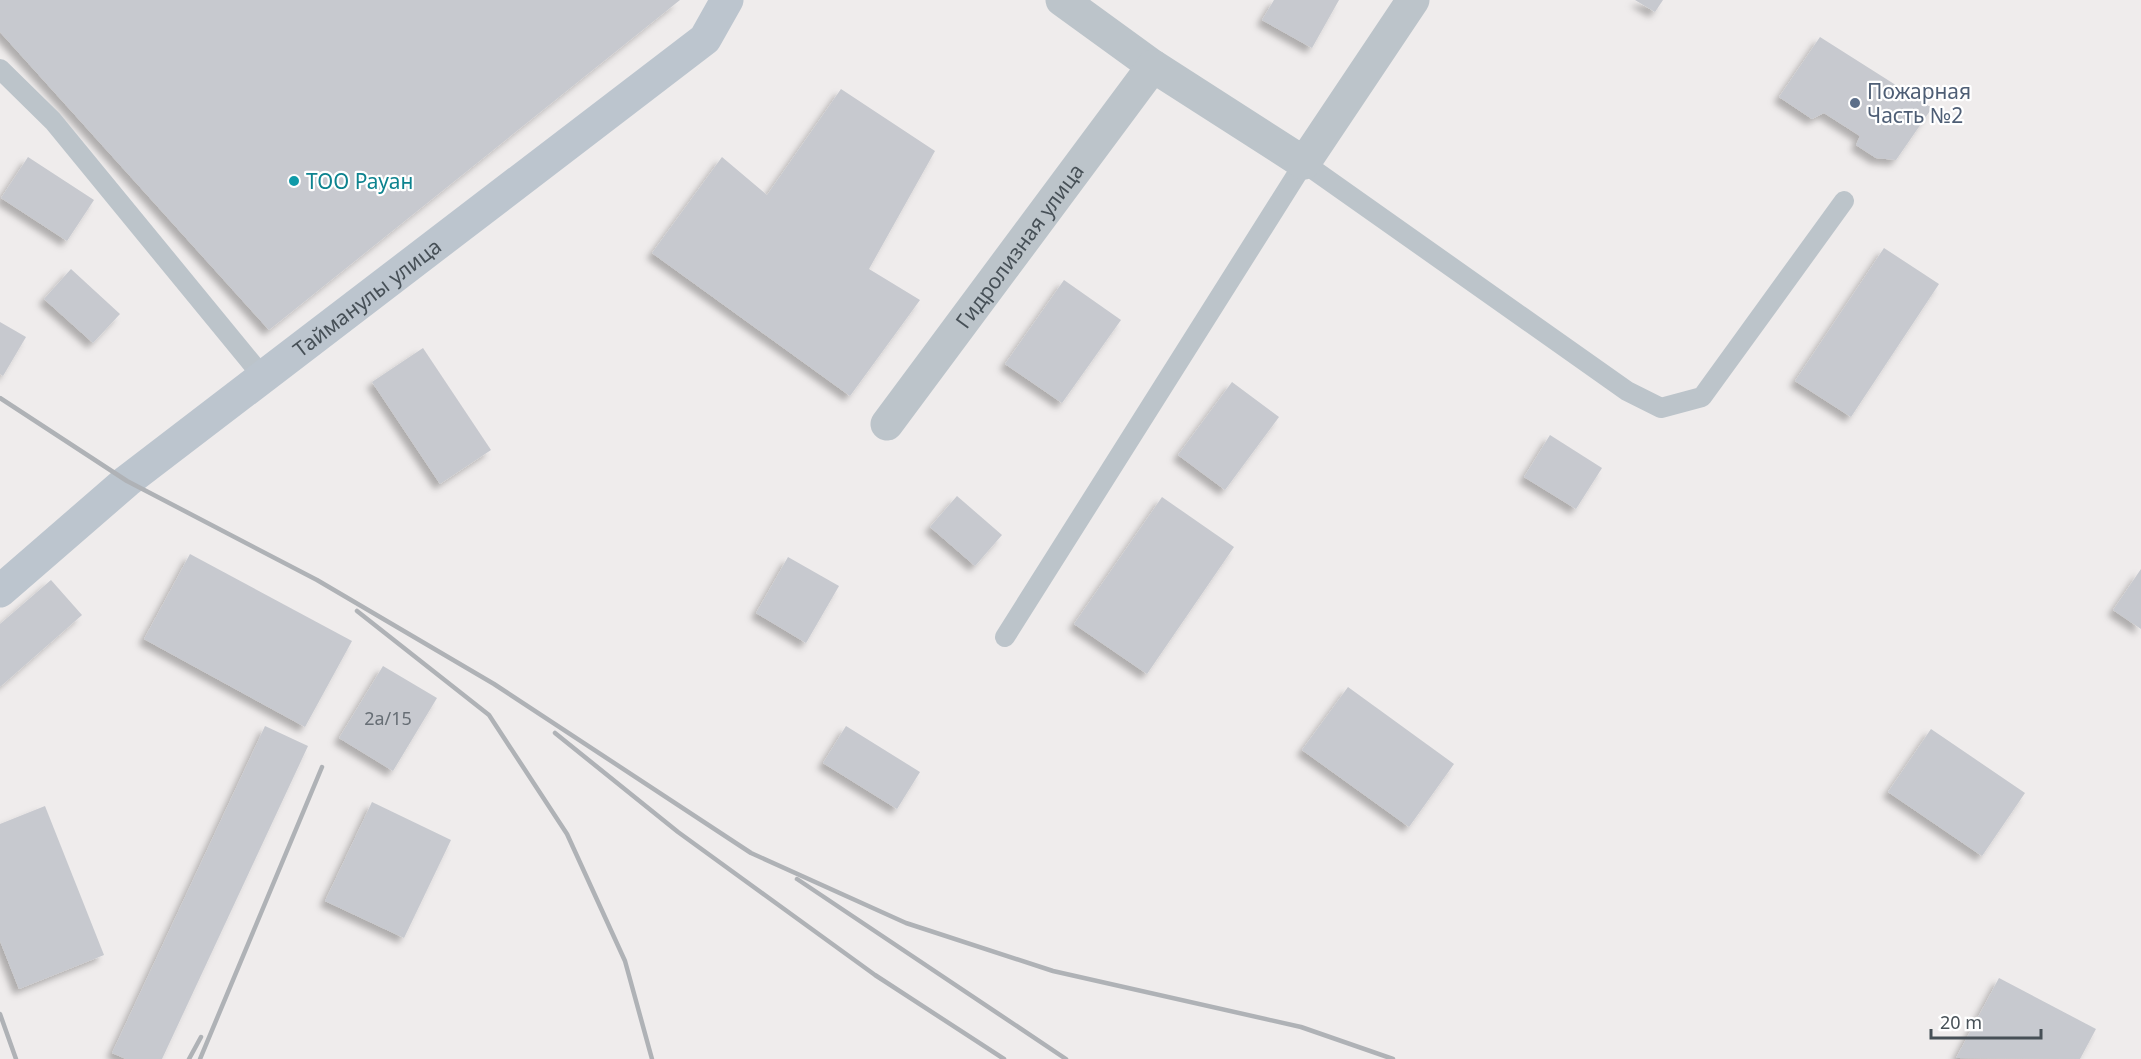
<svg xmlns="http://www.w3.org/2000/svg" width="2141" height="1059" font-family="'Noto Sans',sans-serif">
	<defs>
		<filter id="shadow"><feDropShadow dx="-5.5" dy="5.5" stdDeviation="3" flood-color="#0004"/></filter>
	</defs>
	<rect width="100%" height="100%" fill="#efecec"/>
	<g fill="#c7c9cf" filter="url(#shadow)">
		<polygon points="0,0 680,0 269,330 0,32"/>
		<polygon points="1274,0 1339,0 1312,48 1262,20"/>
		<polygon points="1635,0 1663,0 1655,12"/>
		<polygon points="1820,37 1932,108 1896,160 1876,158 1856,145 1860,136 1824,113 1812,119 1779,97"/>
		<polygon points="841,89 935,151 869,269 920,300 850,396 652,253 722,157 767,195"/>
		<polygon points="28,157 94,200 67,241 1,198"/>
		<polygon points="1884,248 1939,284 1851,417 1795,381"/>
		<polygon points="71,269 120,314 93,343 44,299"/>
		<polygon points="1064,280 1121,320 1062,403 1005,364"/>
		<polygon points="0,322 26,337 3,376 0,374"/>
		<polygon points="423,348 491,450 440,484 372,382"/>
		<polygon points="1232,382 1279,417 1225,490 1178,455"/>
		<polygon points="1550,435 1602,468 1576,509 1524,477"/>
		<polygon points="957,496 1002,535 975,566 930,527"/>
		<polygon points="1162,497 1234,547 1147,674 1074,624"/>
		<polygon points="190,554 352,641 305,727 144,639"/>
		<polygon points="788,557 839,586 806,643 756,613"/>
		<polygon points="2141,569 2141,629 2113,610"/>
		<polygon points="51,580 82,615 0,687 0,624"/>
		<polygon points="383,666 437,698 393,771 339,738"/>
		<polygon points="1348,687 1454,764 1409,827 1302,750"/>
		<polygon points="265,726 308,746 162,1059 126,1059 112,1053"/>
		<polygon points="846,726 920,772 897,809 823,763"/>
		<polygon points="1931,729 2025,793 1982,856 1888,792"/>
		<polygon points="372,802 451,840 404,938 325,901"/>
		<polygon points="45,806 104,955 19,989 0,941 0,824"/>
		<polygon points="1999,978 2096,1029 2080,1059 1956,1058"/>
	</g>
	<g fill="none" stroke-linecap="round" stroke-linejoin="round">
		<g stroke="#bcc4ca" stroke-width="20">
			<polyline points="0,69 53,121 263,377"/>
			<polyline points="1005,637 1304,163 1627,391 1661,408 1702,397 1844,201"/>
		</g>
		<g stroke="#bcc4ca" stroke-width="33">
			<polyline points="1062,0 1153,66"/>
			<path id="s1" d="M887,424L1153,66L1304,163L1413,0"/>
		</g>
		<path stroke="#bcc5ce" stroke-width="33" id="s2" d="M0,591L127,481L705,39L727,0"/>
		<g stroke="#afb2b6" stroke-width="4.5">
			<polyline points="0,398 127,481 317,580 494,684 751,853 906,923 1053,971 1301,1027 1393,1059"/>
			<polyline points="357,611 489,715 567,834 625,961 652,1059"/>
			<polyline points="555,733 678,832 875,975 1004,1059"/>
			<polyline points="797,879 1066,1059"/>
			<polyline points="0,1014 16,1059"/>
			<polyline points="189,1059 201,1037"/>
			<polyline points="200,1059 322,767"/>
		</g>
	</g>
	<circle fill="#5c6f8a" stroke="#fff" stroke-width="2" cx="1855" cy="103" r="6"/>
	<circle fill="#0f9aa8" stroke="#fff" stroke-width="2" cx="294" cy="181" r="6"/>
	<g text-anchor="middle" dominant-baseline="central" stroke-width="4.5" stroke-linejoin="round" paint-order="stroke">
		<g font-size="18" fill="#676e75">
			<text x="388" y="718">2а/15</text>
		</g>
		<g font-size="21" fill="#4e5e75" stroke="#fff" text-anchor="start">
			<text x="1867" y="91">Пожарная<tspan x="1867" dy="24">Часть №2</tspan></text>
		</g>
		<g font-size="21" fill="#0d838f" stroke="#fff" text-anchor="start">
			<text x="306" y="181">ТОО Рауан</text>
		</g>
		<g font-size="21" fill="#475057" stroke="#fff">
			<text stroke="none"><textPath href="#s1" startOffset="222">Гидролизная улица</textPath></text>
			<text stroke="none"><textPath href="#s2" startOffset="470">Тайманулы улица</textPath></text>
		</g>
	</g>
	<path d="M1931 1029v9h110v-9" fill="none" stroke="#475057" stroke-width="3"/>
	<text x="1940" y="1029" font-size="18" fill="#475057" stroke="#ffffff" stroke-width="4.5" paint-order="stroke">20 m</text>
</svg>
